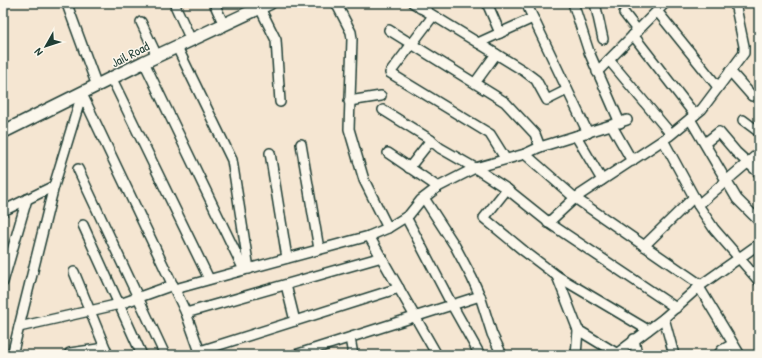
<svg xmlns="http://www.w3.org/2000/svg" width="762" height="358" font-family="'Patrick Hand',sans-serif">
	<rect width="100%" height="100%" fill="#f5e6d2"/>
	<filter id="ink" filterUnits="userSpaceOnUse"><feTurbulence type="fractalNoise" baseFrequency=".025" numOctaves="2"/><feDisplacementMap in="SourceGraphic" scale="8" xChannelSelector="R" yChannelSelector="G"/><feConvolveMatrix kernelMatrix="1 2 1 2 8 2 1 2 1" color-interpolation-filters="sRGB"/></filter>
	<g filter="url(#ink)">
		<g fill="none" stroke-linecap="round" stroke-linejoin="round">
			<g stroke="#1f3d34" stroke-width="12">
				<g id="street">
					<polyline points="68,3 68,7 97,86"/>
					<polyline points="174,3 191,40"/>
					<polyline points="214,3 224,25"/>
					<polyline points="336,3 351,32 352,39 349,129 364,180 388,228"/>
					<polyline points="413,3 524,71 536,80 547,100 567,90"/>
					<polyline points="487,3 500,33"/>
					<polyline points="526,3 588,133"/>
					<polyline points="573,3 589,52 620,123"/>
					<polyline points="595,3 603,39"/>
					<polyline points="260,8 276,40 280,102"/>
					<polyline points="420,8 430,3"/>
					<polyline points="657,11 718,87"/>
					<polyline points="624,13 638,31"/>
					<polyline points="433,16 390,73 490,134 505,158"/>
					<polyline points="141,22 157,56"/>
					<polyline points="389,30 505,102 535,134 540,147"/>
					<polyline points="633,35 695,115"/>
					<polyline points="478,43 533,18"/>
					<polyline points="177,47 232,160 249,269"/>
					<polyline points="609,60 671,134"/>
					<polyline points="144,62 244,270 369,236 388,228 409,215 421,200 438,187 475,168 525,154 540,147 627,120"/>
					<polyline points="730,71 752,96"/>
					<polyline points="597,72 665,3"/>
					<polyline points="112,79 209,279"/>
					<polyline points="475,83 496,54"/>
					<polyline points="82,94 186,313 201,355"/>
					<polyline points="349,101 381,96"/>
					<polyline points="383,110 428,138 440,148 475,168 507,189 552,225 676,308"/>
					<polyline points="690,119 737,199 759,221"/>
					<polyline points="743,120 759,132"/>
					<polyline points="612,126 632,161"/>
					<polyline points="576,136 602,180"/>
					<polyline points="663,140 700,208 714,229 759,281"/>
					<polyline points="705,143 719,132 736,152 759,173"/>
					<polyline points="301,144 319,249"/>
					<polyline points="270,153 287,258"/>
					<polyline points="388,153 438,187"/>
					<polyline points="525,154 575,198 701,285"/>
					<polyline points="409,168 431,140"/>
					<polyline points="78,169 165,355"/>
					<polyline points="507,189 484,218 524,251 557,276 648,330"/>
					<polyline points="424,198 455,246 472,278 480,296 492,334 502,355"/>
					<polyline points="698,205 759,153"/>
					<polyline points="3,211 54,186"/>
					<polyline points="406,217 452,305 480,355"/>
					<polyline points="548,223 575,198 669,136 702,109 744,53 744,46 735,3"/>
					<polyline points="83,225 142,355"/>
					<polyline points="369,236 437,355"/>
					<polyline points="644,246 694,197"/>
					<polyline points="74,272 108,355"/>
					<polyline points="557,276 578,330 576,355"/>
					<polyline points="3,282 27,199"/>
					<polyline points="286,285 295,321"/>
					<polyline points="699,287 740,355"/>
					<polyline points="175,289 244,270"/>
					<polyline points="186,313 382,257"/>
					<polyline points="664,318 674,355"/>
					<polyline points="19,327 120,304 173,285"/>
					<polyline points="578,330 616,353"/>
					<polyline points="350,338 353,355"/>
					<polyline points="634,339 637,355"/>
					<polyline points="200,351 399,288"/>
					<polyline points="12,355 54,186 82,94"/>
					<polyline points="70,355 70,353 105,348"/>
					<polyline points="295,355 480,296"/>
					<polyline points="609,355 619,352 664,318 701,285 759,244"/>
					<polyline points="718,355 722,350 733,344"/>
				</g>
			</g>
			<g stroke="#1f3d34" stroke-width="15">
				<polyline id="secondary" points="3,132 144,62 270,3"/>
			</g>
			<use href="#street" stroke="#fbf7ec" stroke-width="9"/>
			<use href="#secondary" stroke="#fbf7ec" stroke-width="12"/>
		</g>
	</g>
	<g text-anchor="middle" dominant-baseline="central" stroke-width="3" stroke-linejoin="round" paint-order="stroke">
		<g font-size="13" fill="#1f3d34" stroke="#fbf7ec">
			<text transform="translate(130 54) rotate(-27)">Jail Road</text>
		</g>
	</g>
	<rect width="762" height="358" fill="none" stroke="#fbf7ec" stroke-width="16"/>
	<rect x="8" y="8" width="746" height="342" fill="none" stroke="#1f3d34" stroke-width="1.5" filter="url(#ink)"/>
	<g transform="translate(46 46) rotate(231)" stroke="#fbf7ec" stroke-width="3" paint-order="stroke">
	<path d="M0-3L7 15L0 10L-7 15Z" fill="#1f3d34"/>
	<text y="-6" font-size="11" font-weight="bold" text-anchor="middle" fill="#1f3d34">N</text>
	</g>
</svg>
